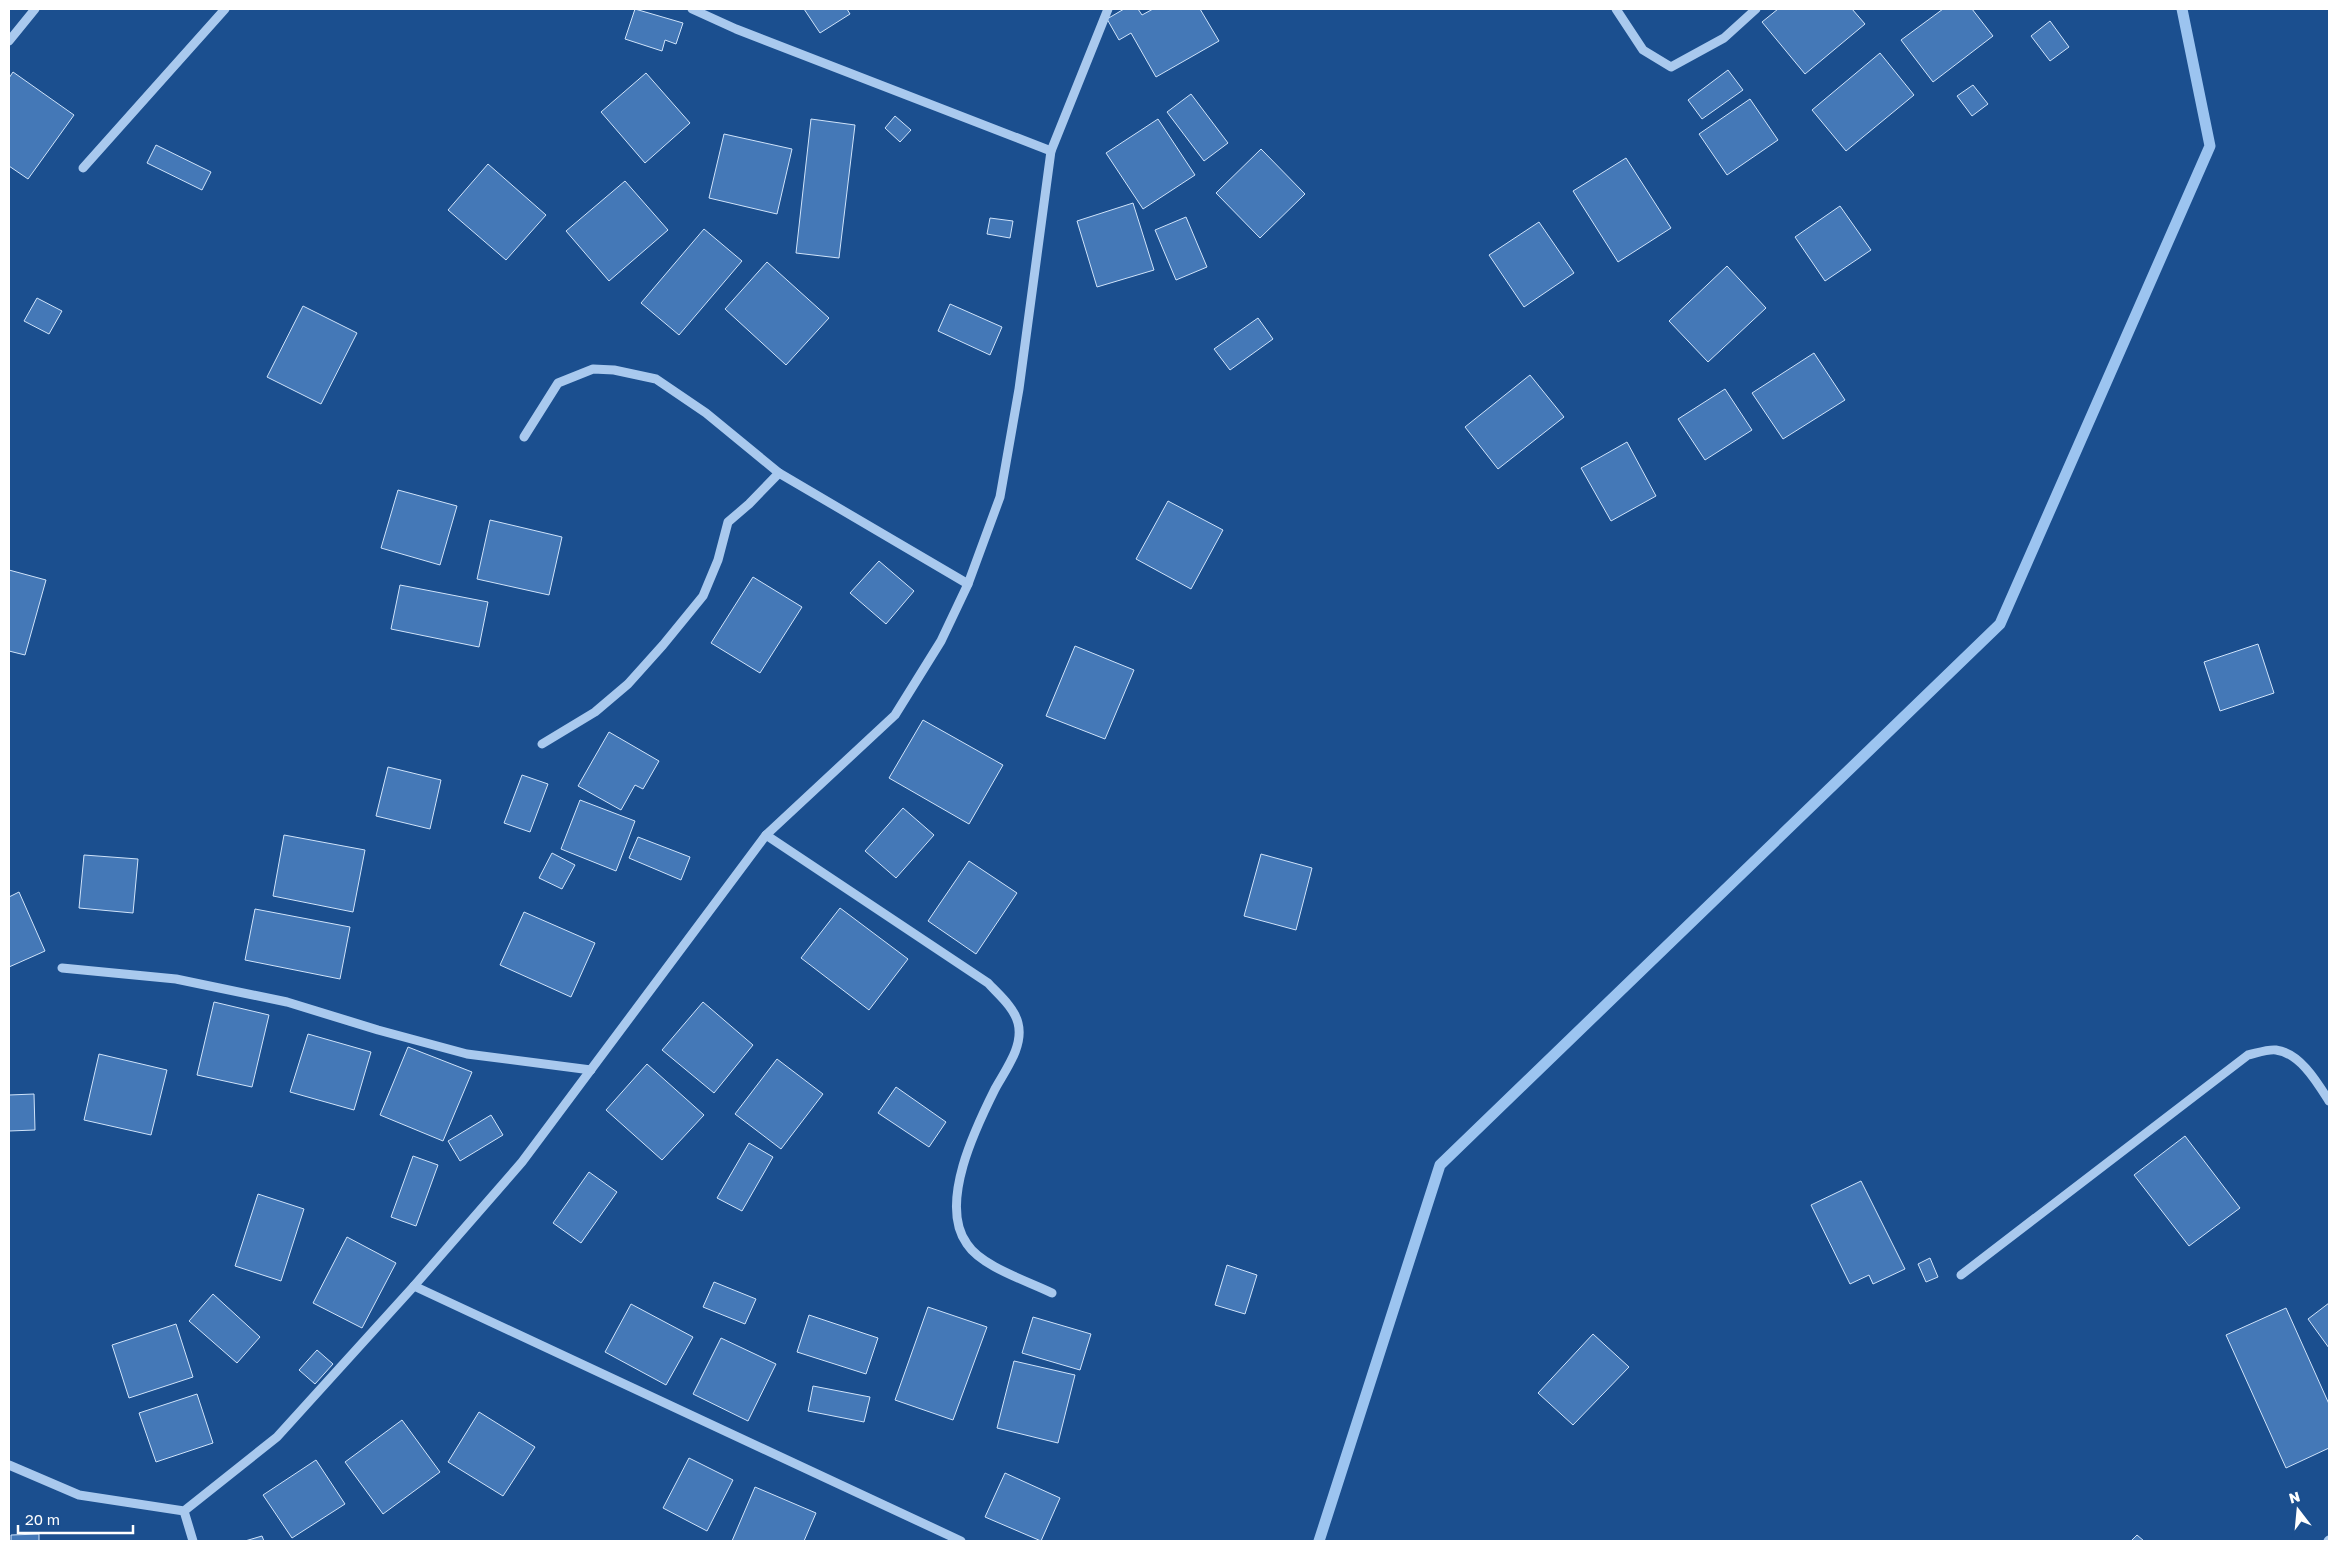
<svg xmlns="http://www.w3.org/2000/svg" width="2338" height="1550" font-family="'Golos Text',sans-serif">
	<rect width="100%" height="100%" fill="#1b4f8f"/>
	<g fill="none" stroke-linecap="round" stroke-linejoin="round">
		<polyline stroke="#9cc4f0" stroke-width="11" points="1319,1541 1440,1165 2000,624 2210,146 2182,9"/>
	</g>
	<g fill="#4478b7" stroke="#cfe3fa">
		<polygon points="635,9 683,23 676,44 665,40 662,51 625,39"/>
		<polygon points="804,9 847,9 850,14 820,33"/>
		<polygon points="1124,9 1138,9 1142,15 1153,9 1200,9 1219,41 1156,77 1131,33 1119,40 1107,19"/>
		<polygon points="1778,9 1852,9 1865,24 1805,74 1762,22"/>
		<polygon points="1943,9 1972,9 1993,36 1933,82 1901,40"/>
		<polygon points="2050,21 2069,47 2050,61 2031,36"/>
		<polygon points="1880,53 1914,95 1846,151 1812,110"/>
		<polygon points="1728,70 1743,90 1702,119 1688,100"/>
		<polygon points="13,72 74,115 28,179 9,166 9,78"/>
		<polygon points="646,73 690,123 645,163 601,112"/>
		<polygon points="1973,85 1988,104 1972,116 1957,96"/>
		<polygon points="1191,94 1228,143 1204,161 1167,112"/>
		<polygon points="1750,99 1778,140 1727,175 1699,134"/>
		<polygon points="895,116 911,130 900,142 885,128"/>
		<polygon points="811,119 855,125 839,258 796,253"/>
		<polygon points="1158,119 1195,175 1143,209 1106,153"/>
		<polygon points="724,134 792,149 777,214 709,198"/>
		<polygon points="156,145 211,172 202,190 147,163"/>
		<polygon points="1261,149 1305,194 1260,238 1216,193"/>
		<polygon points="1626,158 1671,228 1618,262 1573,191"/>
		<polygon points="488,164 546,215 506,260 448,210"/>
		<polygon points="625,181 668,230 609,281 566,231"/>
		<polygon points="1133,203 1154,270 1097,287 1077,221"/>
		<polygon points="1840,206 1871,250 1825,281 1795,237"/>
		<polygon points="1186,217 1207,267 1176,280 1155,230"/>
		<polygon points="990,218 1013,221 1010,238 987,234"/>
		<polygon points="1539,222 1574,273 1524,307 1489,255"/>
		<polygon points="704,229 742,261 679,335 641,303"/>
		<polygon points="767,262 829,318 786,365 725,309"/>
		<polygon points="1727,266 1766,308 1708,362 1669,321"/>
		<polygon points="37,298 62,311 49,334 24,321"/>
		<polygon points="950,304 1002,327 990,355 938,331"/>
		<polygon points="303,306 357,333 321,404 267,377"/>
		<polygon points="1258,318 1273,339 1230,370 1214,349"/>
		<polygon points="1814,353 1845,400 1783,439 1752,393"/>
		<polygon points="1530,375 1564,417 1498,469 1465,427"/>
		<polygon points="1725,389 1752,430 1705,460 1678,419"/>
		<polygon points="1627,442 1656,496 1611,521 1581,468"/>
		<polygon points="398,490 457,506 440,565 381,548"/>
		<polygon points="1168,501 1223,530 1191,589 1136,559"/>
		<polygon points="490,520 562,537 549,595 477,579"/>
		<polygon points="879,561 914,591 886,624 850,593"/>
		<polygon points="9,570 46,580 25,655 9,651"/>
		<polygon points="753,577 802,607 760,673 711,643"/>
		<polygon points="400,585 488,602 479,647 391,629"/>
		<polygon points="2258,644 2274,693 2220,711 2204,662"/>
		<polygon points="1075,646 1134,670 1105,739 1046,716"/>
		<polygon points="923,720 1003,765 969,824 889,778"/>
		<polygon points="609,732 659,761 643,789 635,785 621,810 578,786"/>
		<polygon points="388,767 441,780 430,829 376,816"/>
		<polygon points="522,775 548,784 530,832 504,823"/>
		<polygon points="580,800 635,821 616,871 561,849"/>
		<polygon points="903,808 934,835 896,878 865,851"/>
		<polygon points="284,835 365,850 353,912 273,896"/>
		<polygon points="638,837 690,857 681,880 629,858"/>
		<polygon points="552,853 575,865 562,889 539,878"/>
		<polygon points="1261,854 1312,868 1296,930 1244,916"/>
		<polygon points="84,855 138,859 133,913 79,908"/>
		<polygon points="969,861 1017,893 976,954 928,921"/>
		<polygon points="19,892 45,951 9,967 9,897"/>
		<polygon points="840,908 908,959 869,1010 801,958"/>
		<polygon points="255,909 350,927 340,979 245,960"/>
		<polygon points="524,912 595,943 571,997 500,965"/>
		<polygon points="214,1002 269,1015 252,1087 197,1075"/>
		<polygon points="703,1002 753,1045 714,1093 662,1050"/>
		<polygon points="308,1034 371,1052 354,1110 290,1092"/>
		<polygon points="408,1047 472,1072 443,1141 380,1115"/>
		<polygon points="99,1054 167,1070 151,1135 84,1120"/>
		<polygon points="777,1059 823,1094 781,1149 735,1114"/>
		<polygon points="647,1064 704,1115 662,1160 606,1110"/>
		<polygon points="896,1087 946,1122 929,1147 878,1113"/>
		<polygon points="34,1094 35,1130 9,1131 9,1095"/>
		<polygon points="491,1115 503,1135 460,1161 448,1141"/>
		<polygon points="2185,1136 2240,1208 2189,1246 2134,1175"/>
		<polygon points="749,1143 773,1157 742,1211 717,1198"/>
		<polygon points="413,1156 438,1165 416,1226 391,1217"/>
		<polygon points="589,1172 617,1192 581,1243 553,1223"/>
		<polygon points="1861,1181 1905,1269 1873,1284 1869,1275 1850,1284 1811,1205"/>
		<polygon points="258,1194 304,1209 281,1281 235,1266"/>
		<polygon points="347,1237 396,1263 362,1328 313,1303"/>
		<polygon points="1930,1258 1938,1277 1926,1282 1918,1264"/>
		<polygon points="1227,1265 1257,1275 1245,1314 1215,1305"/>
		<polygon points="714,1282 756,1299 745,1324 703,1307"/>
		<polygon points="213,1294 260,1337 237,1363 189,1321"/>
		<polygon points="2329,1303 2329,1348 2308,1319"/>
		<polygon points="631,1304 693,1337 666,1385 605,1352"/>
		<polygon points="928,1307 987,1327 953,1420 895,1400"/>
		<polygon points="2286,1308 2329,1404 2329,1448 2286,1468 2226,1335"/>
		<polygon points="809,1315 878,1338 866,1374 797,1352"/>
		<polygon points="1033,1317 1091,1334 1080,1370 1022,1353"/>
		<polygon points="176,1324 193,1377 129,1398 112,1345"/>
		<polygon points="1593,1334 1629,1367 1573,1425 1538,1393"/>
		<polygon points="721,1338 776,1364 748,1421 693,1394"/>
		<polygon points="317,1350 333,1364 315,1384 299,1370"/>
		<polygon points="1014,1361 1075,1375 1058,1443 997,1428"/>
		<polygon points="813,1386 870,1397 864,1422 808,1411"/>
		<polygon points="197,1394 213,1443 156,1462 139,1413"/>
		<polygon points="479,1412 535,1447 503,1496 448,1462"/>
		<polygon points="402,1420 440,1472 383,1514 345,1462"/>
		<polygon points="689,1458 733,1480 707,1531 663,1508"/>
		<polygon points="316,1460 345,1504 292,1538 263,1495"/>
		<polygon points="1005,1473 1060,1498 1041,1541 985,1517"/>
		<polygon points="755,1487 816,1513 804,1541 732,1541"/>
		<polygon points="39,1534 39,1541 11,1541 11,1535"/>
		<polygon points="2137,1535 2144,1541 2131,1541"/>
		<polygon points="262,1536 264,1541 245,1541"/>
	</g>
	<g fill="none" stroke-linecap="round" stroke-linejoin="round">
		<g stroke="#a9c9ee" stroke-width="9">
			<polyline points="692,9 736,29 1051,151"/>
			<polyline points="1616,9 1643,50 1671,67 1724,38 1756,9"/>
			<polyline points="9,41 35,9"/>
			<polyline points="83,168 225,9"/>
			<polyline points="524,437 558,383 593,369 614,370 656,379 706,413 779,473 968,584"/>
			<polyline points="542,744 595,712 628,684 663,645 703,596 718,560 728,522 749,504 779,473"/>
			<path d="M766,835L988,983C998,994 1014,1007 1018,1023C1024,1046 1006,1069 995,1089C976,1127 938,1204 967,1244C982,1267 1028,1281 1052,1293"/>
			<polyline points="62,968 176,979 287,1002 378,1030 467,1054 591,1070"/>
			<path d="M1961,1275L2248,1055C2257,1053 2268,1049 2276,1050C2300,1053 2317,1082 2329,1101"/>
			<polyline points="414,1286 961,1541"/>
			<polyline points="9,1465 79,1495 184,1511 277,1437 414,1286 522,1162 766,835 895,715 941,641 968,584 1000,497 1019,389 1051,151 1108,9"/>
			<polyline points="184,1511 193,1541"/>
			<polyline points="2328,1541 2329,1540"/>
		</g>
	</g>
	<rect width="2338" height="1550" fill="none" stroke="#ffffff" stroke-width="20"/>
	<g transform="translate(2298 1510) rotate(344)" stroke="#1b4f8f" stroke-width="4" paint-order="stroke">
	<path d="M0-4L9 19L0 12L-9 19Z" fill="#ffffff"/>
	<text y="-8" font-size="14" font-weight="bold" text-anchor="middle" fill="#ffffff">N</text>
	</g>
	<path d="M18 1525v8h115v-8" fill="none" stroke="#ffffff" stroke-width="2.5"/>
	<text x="25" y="1525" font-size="15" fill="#ffffff" stroke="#1b4f8f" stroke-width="4" paint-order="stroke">20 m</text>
</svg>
